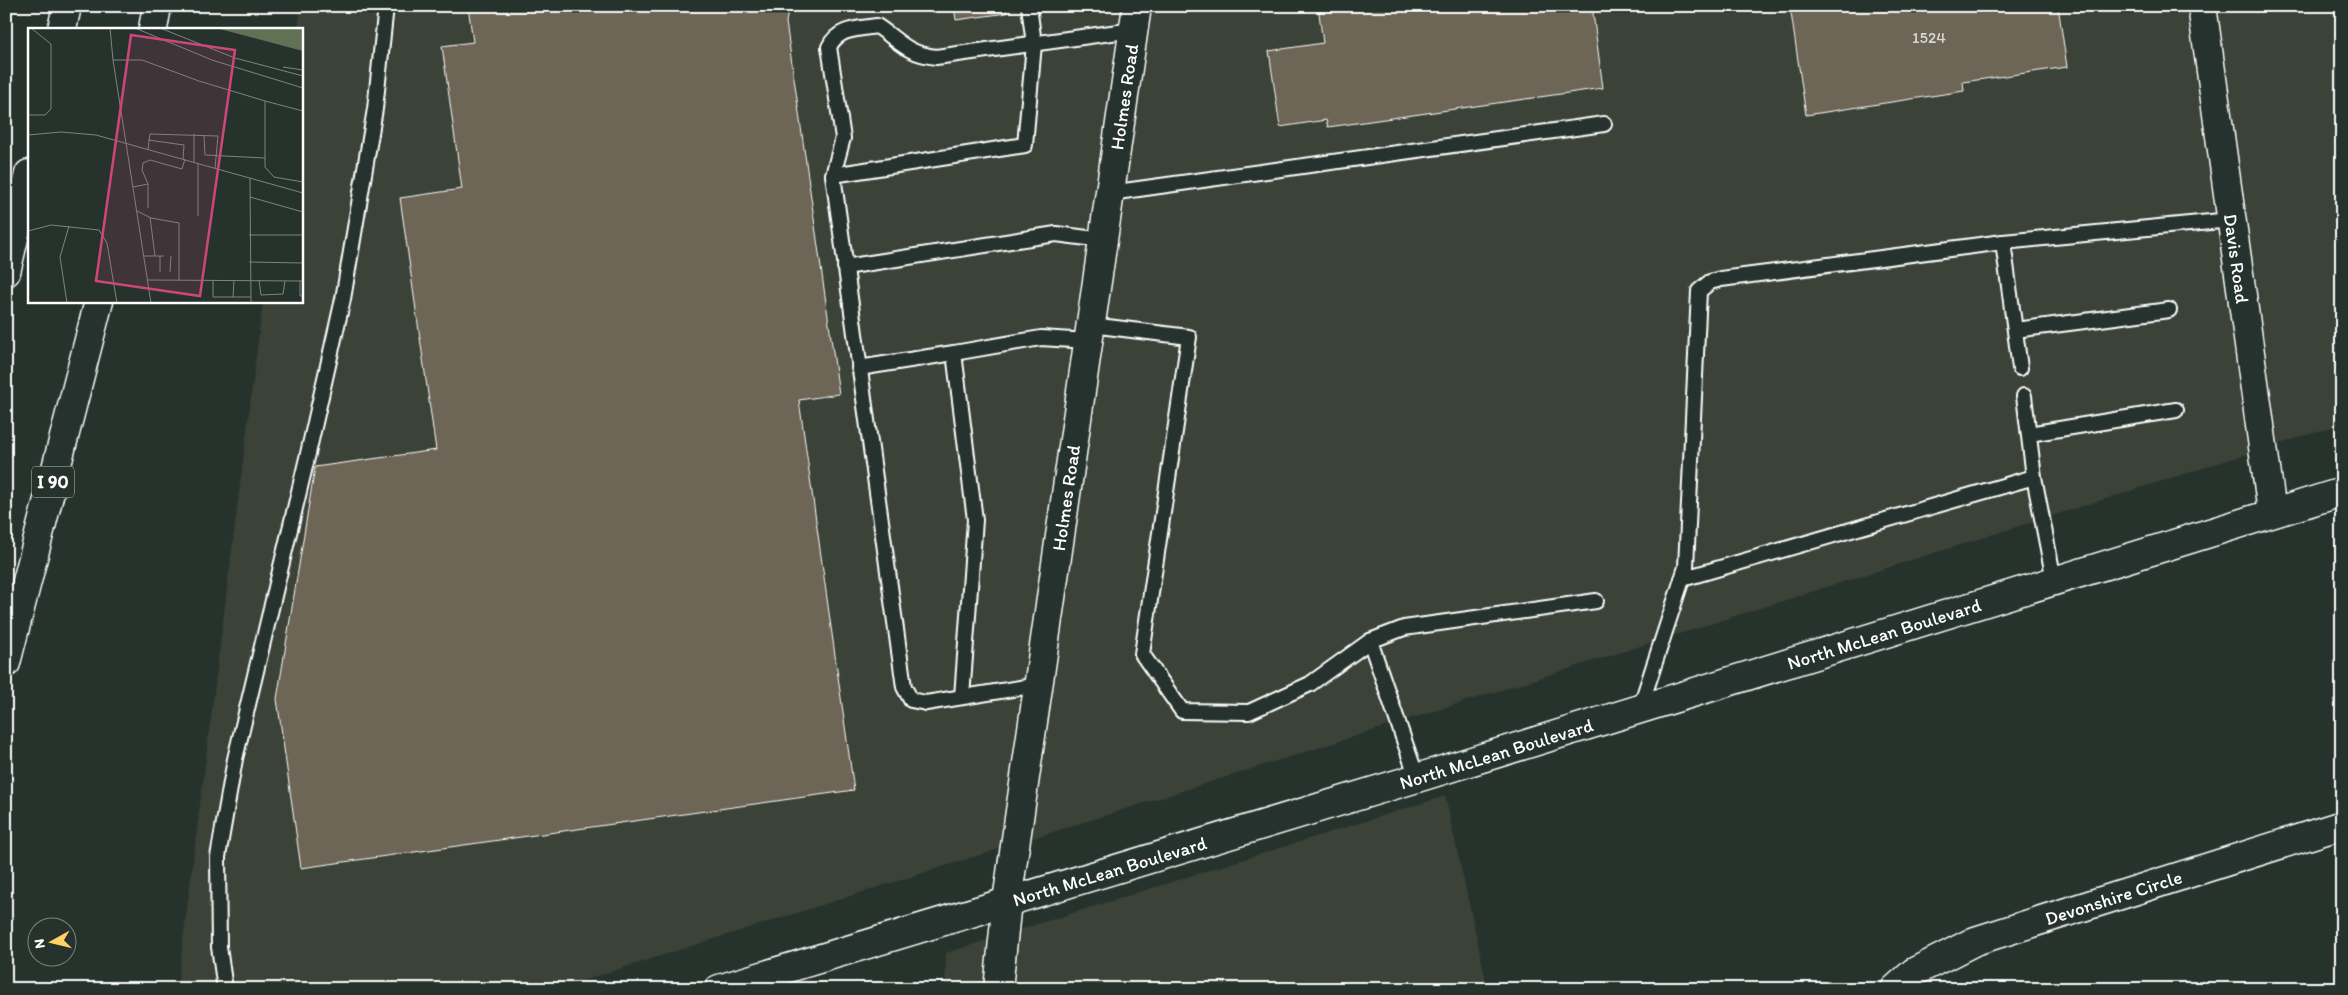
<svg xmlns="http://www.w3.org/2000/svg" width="2348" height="995" font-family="Itim,sans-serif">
	<rect width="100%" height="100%" fill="#26332d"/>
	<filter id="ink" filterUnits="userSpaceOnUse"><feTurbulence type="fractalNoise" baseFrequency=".02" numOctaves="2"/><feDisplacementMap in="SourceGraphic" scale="10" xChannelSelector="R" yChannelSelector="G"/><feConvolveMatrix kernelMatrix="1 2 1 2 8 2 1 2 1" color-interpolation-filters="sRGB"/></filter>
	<g filter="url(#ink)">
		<g fill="#3b4239">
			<polygon points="301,6 2342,6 2342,424 556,989 177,989 263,301 301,301 301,29 298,29"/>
			<polygon points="1445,796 1488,989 945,989 946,953"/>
		</g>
		<g fill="#6d6555" stroke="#fff">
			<polygon points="468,6 789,6 786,22 839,394 799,400 854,790 301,868 277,699 315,467 436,450 400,198 462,189 442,46 473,42"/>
			<polygon points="954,6 1006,6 1007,13 956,20"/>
			<polygon points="1318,6 1592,6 1603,88 1328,127 1326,120 1280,127 1269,51 1323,43"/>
			<polygon points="1790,6 2058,6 2067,67 1963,82 1964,91 1806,115"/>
		</g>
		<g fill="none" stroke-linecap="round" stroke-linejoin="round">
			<g stroke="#fff" stroke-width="18">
				<g id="service">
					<polyline points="833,175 1025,145 1034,44 1029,6"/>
					<polyline points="1110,193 1604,124"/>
					<polyline points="2003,242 2020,368"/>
					<polyline points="845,267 1056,234 1103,240"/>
					<polyline points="1091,325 1189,337 1142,654 1182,711 1249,712 1310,684 1370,641"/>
					<polyline points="2015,330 2169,310"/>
					<polyline points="859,368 954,353"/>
					<polyline points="2024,396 2034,477 2054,580"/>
					<polyline points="2029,434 2176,410"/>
					<polyline points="1682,579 2034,477"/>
					<path d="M1038,685L926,703L911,700L904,687L833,175L843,138L829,47C838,28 857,29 877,26C901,42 905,53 936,57L1133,30"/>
					<polyline points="962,697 975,520 954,353 1041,338 1088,341"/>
					<polyline points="1640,708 1686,567 1699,291 1710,282 1721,279 2003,242 2231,220"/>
					<polyline points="1417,778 1370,641 1404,628 1596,601"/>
					<polyline points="225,989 219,947 218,857 235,759 307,458 343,299 375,109 386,6"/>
				</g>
			</g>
			<g stroke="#fff" stroke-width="31">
				<g id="minor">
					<path id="s1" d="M2202,6L2272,512"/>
					<path id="s2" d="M998,989L1007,901L1137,6"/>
					<path id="s3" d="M1895,989L1914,972L1975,941L2342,825"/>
				</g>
			</g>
			<g stroke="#fff" stroke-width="31">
				<g id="secondary">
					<path id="s4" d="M719,989L1417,778L2342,492"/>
				</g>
			</g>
			<g stroke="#fff" stroke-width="31">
				<g id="motorway">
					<polyline points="62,29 67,6"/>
					<polyline points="153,29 157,6"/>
					<polyline points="6,272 29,174"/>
					<polyline points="6,663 99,301"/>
				</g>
			</g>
			<use href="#service" stroke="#26332d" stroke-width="14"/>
			<use href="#minor" stroke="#26332d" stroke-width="28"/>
			<use href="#secondary" stroke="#26332d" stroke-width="28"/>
			<use href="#motorway" stroke="#26332d" stroke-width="28"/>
		</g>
	</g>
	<g text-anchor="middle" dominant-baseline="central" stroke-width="4.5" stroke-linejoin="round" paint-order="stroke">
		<g font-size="16" fill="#dad8d4">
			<text x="1929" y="37">1524</text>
		</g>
		<rect fill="#26332d" stroke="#bec2c0" stroke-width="1" x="32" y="466.5" width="42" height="31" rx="4"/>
		<g font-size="18" font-weight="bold" fill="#fff">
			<text x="53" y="482">I 90</text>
		</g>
		<g font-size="19" fill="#fff" stroke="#26332d">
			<text stroke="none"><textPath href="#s2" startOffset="901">Holmes Road</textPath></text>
			<text stroke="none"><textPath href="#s1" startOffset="255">Davis Road</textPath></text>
			<text stroke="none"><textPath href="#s2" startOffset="496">Holmes Road</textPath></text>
			<text stroke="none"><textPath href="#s4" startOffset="1218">North McLean Boulevard</textPath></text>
			<text stroke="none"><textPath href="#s4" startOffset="812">North McLean Boulevard</textPath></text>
			<text stroke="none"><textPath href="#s4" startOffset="408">North McLean Boulevard</textPath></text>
			<text stroke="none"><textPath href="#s3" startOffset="239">Devonshire Circle</textPath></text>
		</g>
	</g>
	<g transform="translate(28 28)">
		<rect width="275" height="275" fill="#26332d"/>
		<path d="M188,0H275V23Z" fill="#617254"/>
		<path fill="none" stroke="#7d8581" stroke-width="1" d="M82,0L85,32H114L171,53L237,73M107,0L184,32L275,60M132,0L207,30L275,48M85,32L123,275M255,39L275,42M275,83L237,73V139L246,149L275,154M0,87H17L23,81V16L3,0M0,107L33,104L68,107L275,165M176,107L177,127L237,130M120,112L156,117L155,131M120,121L122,106L190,108L187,140M166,134V106M222,150L223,275M120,156L114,142L115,135L122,132L154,141L157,131M105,159L120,156V180M222,169L275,184M109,183L123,190L151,195V252M170,188V135M122,189L127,228M0,203L23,197L71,202L79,215L89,275M221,207H275M116,228H136M132,228V244M221,234L275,235M142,244L143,228M120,252L275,253M185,252V269H223M231,252L233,267L255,266L257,253M272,253V268H275M205,269L206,252M39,275L32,229L41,198"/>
		<path fill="#ce467c" fill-opacity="0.15" stroke="#ce467c" stroke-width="2.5" d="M103,7L207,22L172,268L68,253Z"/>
		<rect width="275" height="275" fill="none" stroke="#fff" stroke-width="2.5"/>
	</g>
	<rect width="2348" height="995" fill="none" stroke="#26332d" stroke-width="25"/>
	<rect x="12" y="12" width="2323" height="970" fill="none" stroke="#fff" stroke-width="2" filter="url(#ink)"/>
	<g transform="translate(52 942) rotate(262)"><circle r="24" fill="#26332d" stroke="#7d8581"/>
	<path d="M0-4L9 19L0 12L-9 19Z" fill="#ffd166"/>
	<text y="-8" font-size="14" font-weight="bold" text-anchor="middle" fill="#ffffff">N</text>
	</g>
</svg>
